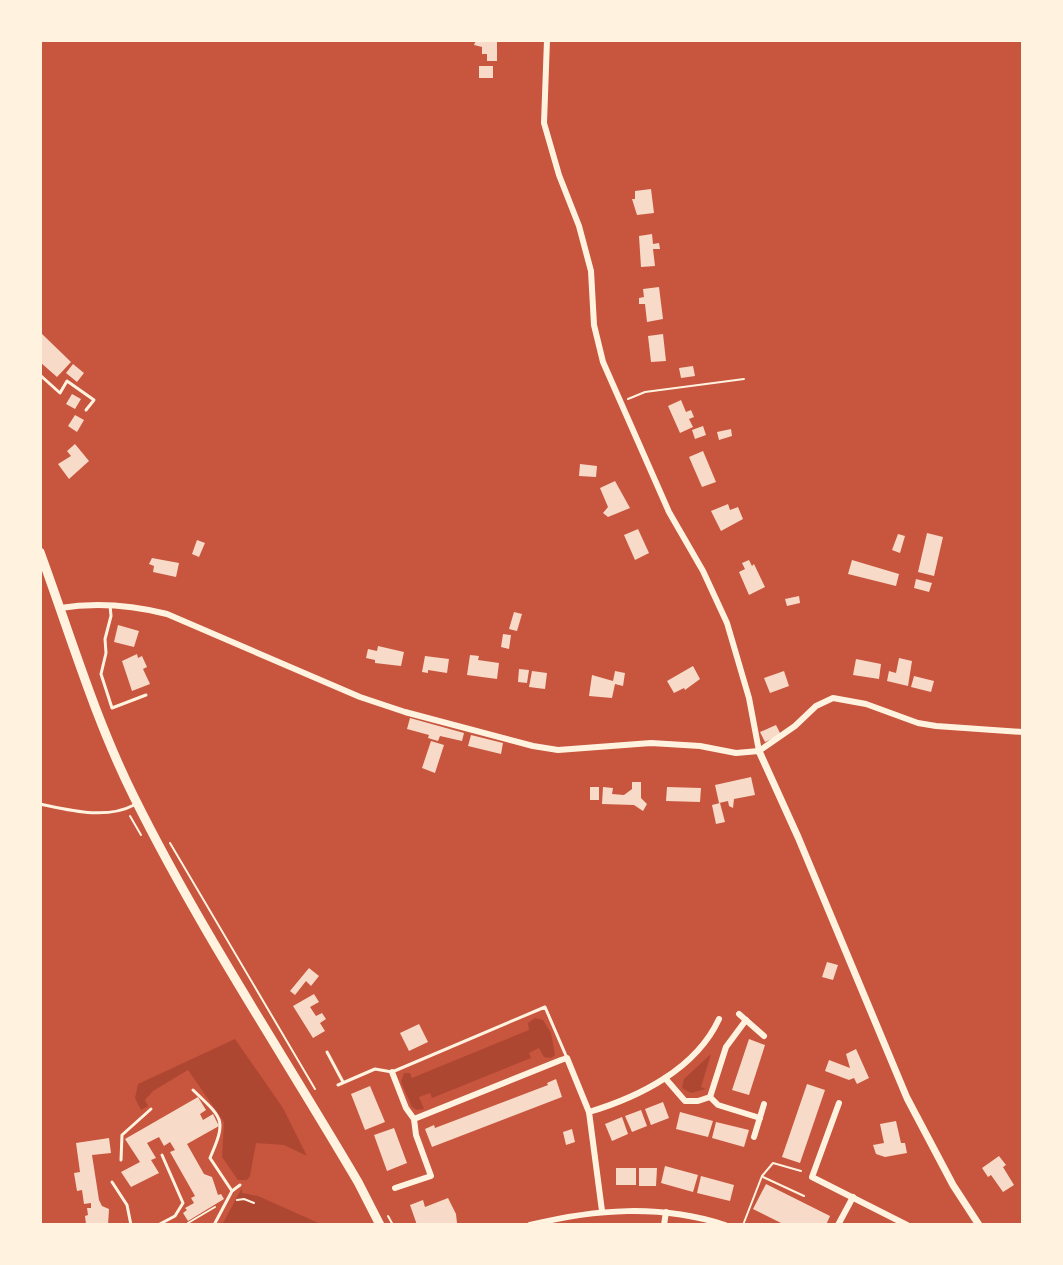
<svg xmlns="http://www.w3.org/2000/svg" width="1063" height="1265" font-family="'Public Sans',sans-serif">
	<rect width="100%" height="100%" fill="#c8553d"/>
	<g fill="#ae4732">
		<polygon points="535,1018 543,1020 551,1033 555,1055 551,1058 544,1057 539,1048 529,1053 531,1058 432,1098 430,1093 419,1097 424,1109 417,1110 412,1107 401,1082 404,1073 410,1073 412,1078 529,1030 528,1023"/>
		<polygon points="235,1039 283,1108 307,1156 284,1145 256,1143 250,1176 247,1180 238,1180 222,1157 224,1122 188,1070 153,1091 145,1100 148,1106 141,1110 135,1098 138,1084"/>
		<polygon points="711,1054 701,1087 706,1089 691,1093 682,1088 684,1079"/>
		<polygon points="242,1188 242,1193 258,1196 323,1225 222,1225"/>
	</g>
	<g fill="#f7dbc8">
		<polygon points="476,40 497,40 497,61 487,61 487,54 482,54 482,47 474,45"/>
		<rect x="479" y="66" width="14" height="12"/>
		<polygon points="651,189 654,213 637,215 632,199 635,199 635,191"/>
		<polygon points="652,234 653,244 659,243 660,249 653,249 655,266 641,267 639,236"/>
		<polygon points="659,287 663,319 647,322 645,304 639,304 639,298 644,297 643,289"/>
		<polygon points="40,332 71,362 57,377 40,362"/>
		<polygon points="663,334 666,361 651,362 648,336"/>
		<polygon points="73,364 84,373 77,382 66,373"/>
		<polygon points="693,366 695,376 681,378 679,368"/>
		<polygon points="72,394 81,399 75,409 66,404"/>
		<polygon points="681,400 686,412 691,410 694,417 689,419 693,427 680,433 668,406"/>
		<polygon points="75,415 84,420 77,432 68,426"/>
		<polygon points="703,426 706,435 695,439 692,430"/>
		<polygon points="731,429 732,436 719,440 717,432"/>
		<polygon points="75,444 89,461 69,479 58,464 71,456 67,451"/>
		<polygon points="703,451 716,482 702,487 689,457"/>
		<polygon points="580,464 597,466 596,477 579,476"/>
		<polygon points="615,481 630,508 608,517 603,513 608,507 600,488"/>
		<polygon points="728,504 730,510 738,507 743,519 721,531 711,511"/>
		<polygon points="638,529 649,553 635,560 624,535"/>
		<polygon points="927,533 943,537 934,576 918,572"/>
		<polygon points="898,534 905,536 900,553 892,550"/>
		<polygon points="197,540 205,543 199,557 192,554"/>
		<polygon points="152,558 179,563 176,577 153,572 154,566 149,564"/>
		<polygon points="749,560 752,566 754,564 765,587 749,595 739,572 745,569 742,563"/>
		<polygon points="852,560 899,574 896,586 848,574"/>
		<polygon points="916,579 932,583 929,592 914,588"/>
		<polygon points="799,596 800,603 787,606 785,599"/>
		<polygon points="514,612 522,614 517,631 509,629"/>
		<polygon points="118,625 139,631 134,647 114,642"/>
		<polygon points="503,634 511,635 509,649 501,647"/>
		<polygon points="378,646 404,652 401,666 375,663 375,660 366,658 368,649 377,651"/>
		<polygon points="137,654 138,658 142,656 147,667 143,669 150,684 132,691 122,661"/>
		<polygon points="470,655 479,656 478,660 499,663 497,679 467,675"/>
		<polygon points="425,656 449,659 447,673 428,670 428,673 422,672"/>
		<polygon points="899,658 912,661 908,686 887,681 889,671 896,673"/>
		<polygon points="856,659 881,664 879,679 853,675"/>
		<polygon points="693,666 700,679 685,690 684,688 674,693 667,681"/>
		<polygon points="519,669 529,670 527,683 518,682"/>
		<polygon points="532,671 547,673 545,689 529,687"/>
		<polygon points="615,671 625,673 623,686 615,684 612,698 589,696 592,675 613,681"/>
		<polygon points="784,671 789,686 770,693 764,678"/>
		<polygon points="914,676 934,681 931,692 911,687"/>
		<polygon points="410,718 464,733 462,741 440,736 438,741 428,738 429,735 407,729"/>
		<polygon points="776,725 781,735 765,742 760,732"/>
		<polygon points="471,735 503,743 501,754 468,746"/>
		<polygon points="431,741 444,745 435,773 422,768"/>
		<polygon points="751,777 755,795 734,799 733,808 729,806 728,801 719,803 715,785"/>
		<polygon points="632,782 641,782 641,798 647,804 643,811 634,805 602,804 603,787 613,788 612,794 624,795 632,789"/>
		<rect x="590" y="787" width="9" height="13"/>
		<polygon points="667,787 701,788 700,802 666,801"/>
		<polygon points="720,803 725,822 716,824 712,805"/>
		<polygon points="827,962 838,965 833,980 822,977"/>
		<polygon points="309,968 319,976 311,986 306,981 295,995 290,991"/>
		<polygon points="314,994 319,1002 310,1007 316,1016 322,1013 326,1019 320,1023 325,1031 313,1038 293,1006"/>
		<polygon points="419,1024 428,1042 409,1051 400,1033"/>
		<polygon points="749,1039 765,1045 749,1095 732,1090"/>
		<polygon points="856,1049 869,1078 857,1084 854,1078 849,1080 825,1071 829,1060 850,1068 846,1054"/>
		<polygon points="556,1079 562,1097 432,1147 425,1129 434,1125 435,1128 548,1085 547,1083"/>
		<polygon points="807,1084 825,1090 800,1163 782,1157"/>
		<polygon points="370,1086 385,1122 365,1130 351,1094"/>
		<polygon points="198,1097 206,1110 200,1114 203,1120 213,1114 219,1126 187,1144 204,1174 212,1177 218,1195 221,1194 224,1199 188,1221 183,1213 187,1210 185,1208 194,1203 191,1198 195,1196 170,1152 175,1150 170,1142 164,1146 159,1137 147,1143 156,1158 151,1160 159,1173 131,1187 121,1172 140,1162 125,1139"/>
		<polygon points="663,1102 669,1118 651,1125 645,1109"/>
		<polygon points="641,1110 647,1126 632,1132 625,1116"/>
		<polygon points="680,1112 713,1121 708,1137 676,1129"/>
		<polygon points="622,1117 628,1134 612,1141 605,1124"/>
		<polygon points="896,1121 901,1143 905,1143 907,1153 885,1157 876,1154 873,1145 884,1143 880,1124"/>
		<polygon points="716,1122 749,1130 744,1147 712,1138"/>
		<polygon points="394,1128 407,1163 387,1171 374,1135"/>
		<polygon points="572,1129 575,1142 566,1145 563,1132"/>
		<polygon points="109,1138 111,1153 92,1155 99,1200 102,1206 109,1209 108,1225 86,1224 85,1216 88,1215 87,1208 91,1208 91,1203 84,1204 82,1190 77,1191 74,1173 80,1172 76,1143"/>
		<polygon points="999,1156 1006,1165 1003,1167 1014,1185 1003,1192 991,1175 988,1177 982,1168"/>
		<polygon points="665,1166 698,1175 693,1192 661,1183"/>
		<rect x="616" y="1168" width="20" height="17"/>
		<polygon points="639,1168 657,1168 656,1186 639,1186"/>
		<polygon points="701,1176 734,1185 730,1201 697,1193"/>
		<polygon points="766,1184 830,1216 826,1225 785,1225 753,1209"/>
		<polygon points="448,1198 456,1214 457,1223 455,1225 417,1225 410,1205 423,1200 425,1207"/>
	</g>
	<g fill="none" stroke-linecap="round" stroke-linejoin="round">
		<g stroke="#fff3e0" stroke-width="2">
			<polyline points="628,399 645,392 744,379"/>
			<polyline points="130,816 141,835"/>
			<polyline points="170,843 315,1089"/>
			<polyline points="763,1177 804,1196"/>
			<polyline points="237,1200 244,1199 254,1203"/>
			<polyline points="388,1216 393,1225"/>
			<polyline points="188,1223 215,1207"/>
			<polyline points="743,1225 762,1176 773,1163 801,1171"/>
		</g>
		<g stroke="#fff3e0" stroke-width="3">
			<polyline points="40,375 60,393 67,381 94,400 86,410"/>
			<polyline points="110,605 111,616 105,639 106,653 101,674 112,708 146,695"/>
			<path d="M40,804C69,810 106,820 134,805"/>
			<polyline points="327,1052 343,1082"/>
			<polyline points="338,1085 375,1069 392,1072 545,1007 567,1058"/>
			<path d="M193,1090C223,1119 227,1119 210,1158L232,1191"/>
			<polyline points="121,1160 122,1135 151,1109"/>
			<polyline points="112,1182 127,1205 131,1225"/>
			<polyline points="158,1225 175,1216 183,1203 162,1155"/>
			<polyline points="214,1225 232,1191 240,1185"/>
		</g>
		<g stroke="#fff3e0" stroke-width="6">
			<polyline points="547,40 544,123 559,175 579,226 591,271 594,325 603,362 669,512 703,571 727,623 749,698 759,751"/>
			<path d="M60,608C97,602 131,605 167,614L360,697L405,712L533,746L558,750L651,743L700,746L736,753L759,751L795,726L816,706L833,698L866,704L918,723L936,726L1023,732"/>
			<polyline points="739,1014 764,1036"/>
			<polyline points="392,1072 406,1108 414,1119"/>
			<polyline points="665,1078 685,1101 698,1101 710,1097 718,1105 760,1118"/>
			<polyline points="710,1097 726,1047 746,1020"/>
			<polyline points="839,1103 812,1177 907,1225"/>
			<polyline points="754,1137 764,1104"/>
			<polyline points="395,1188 431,1176 416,1135 414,1119 561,1060 567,1058 589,1112"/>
			<path d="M602,1211L589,1112C639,1097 696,1069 719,1019"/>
			<path d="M530,1225C595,1209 660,1204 725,1225"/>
			<polyline points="664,1225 666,1212"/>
			<polyline points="838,1225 853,1197"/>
		</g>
		<polyline stroke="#fff3e0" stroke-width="7" points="759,751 798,837 907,1098 953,1185 979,1225"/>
		<path stroke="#fff3e0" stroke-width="9" d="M40,552C70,634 95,719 134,797C200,930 283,1054 358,1182L380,1225"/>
	</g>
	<rect width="1063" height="1265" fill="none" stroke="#fff3e0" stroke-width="84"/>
</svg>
